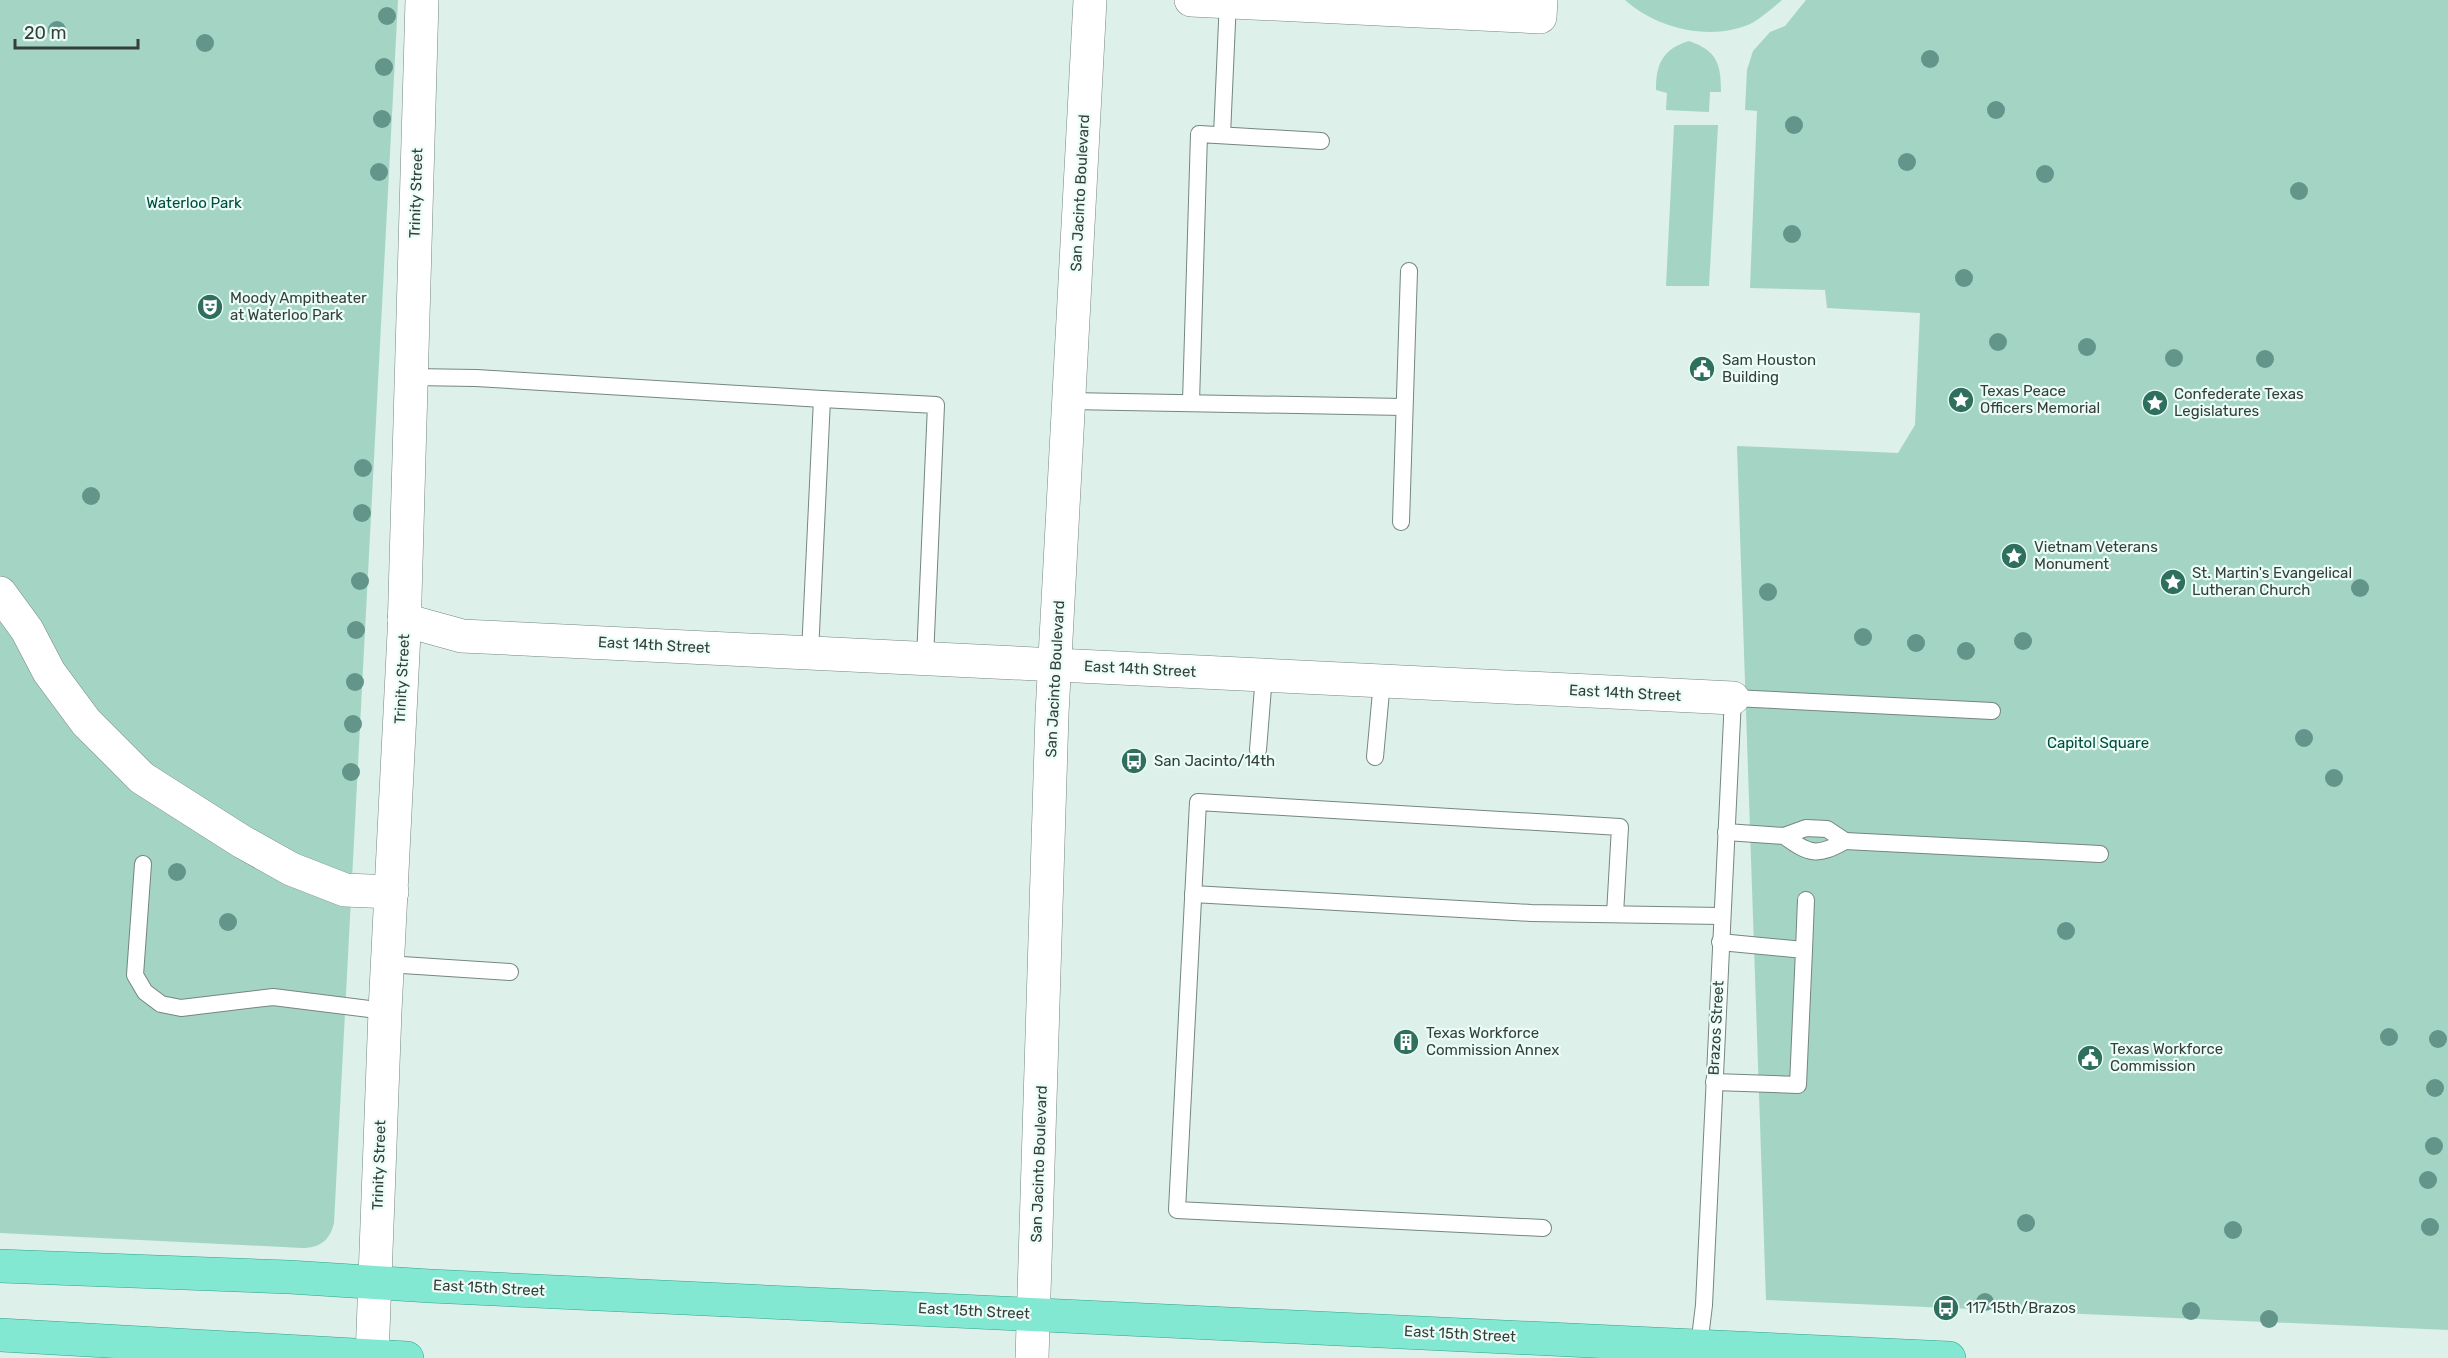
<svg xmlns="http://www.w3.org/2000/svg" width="2448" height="1358" font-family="Rubik,sans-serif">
	<rect width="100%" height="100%" fill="#ddf0e9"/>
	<g fill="#a4d4c4">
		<path d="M0,0H398L334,1223C330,1240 320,1248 302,1248L0,1233Z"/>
		<path d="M1625,0H1782C1773,8 1762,17 1752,23C1712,42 1657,29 1625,0Z"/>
		<polygon points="1806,0 2448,0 2448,1330 1766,1300 1737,446 1898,453 1915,425 1920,313 1827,308 1825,290 1750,288 1757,111 1745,110 1747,70 1753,51 1770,32 1785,26"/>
		<path d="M1689,41C1717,51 1721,63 1721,92H1710L1709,112L1666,110L1667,93L1656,90C1656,65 1662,49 1689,41Z"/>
		<polygon points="1674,125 1718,125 1709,286 1666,286"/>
	</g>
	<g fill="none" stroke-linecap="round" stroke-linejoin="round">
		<g stroke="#758680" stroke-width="18">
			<g id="lane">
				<polyline points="1222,135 1228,0"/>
				<polyline points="411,377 476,378 822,399"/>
				<polyline points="1069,401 1404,407"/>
				<polyline points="1191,402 1199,134 1321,141"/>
				<polyline points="1401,522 1409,271"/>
				<polyline points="810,653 822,399 936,405 925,659"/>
				<polyline points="1258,750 1264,675"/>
				<polyline points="1375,757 1382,681"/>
				<path d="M1726,832L1784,836L1806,828L1827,829L1845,841C1817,857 1809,854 1784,836"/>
				<polyline points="1845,841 2100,854"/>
				<polyline points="143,864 135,975 145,992 161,1004 181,1008 273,997 385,1011"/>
				<polyline points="1193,894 1531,913 1721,916"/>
				<polyline points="1804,950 1806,900"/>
				<polyline points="387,964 510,972"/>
				<polyline points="1714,1082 1798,1085 1804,950 1720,942"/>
				<polyline points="1543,1228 1177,1210 1198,802 1620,827 1615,914"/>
				<polyline points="1699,1346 1704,1305 1733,698 1992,711"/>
			</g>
		</g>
		<g stroke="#758680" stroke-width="34">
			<g id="street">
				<polyline points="1191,0 1540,17 1541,0"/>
				<polyline points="0,593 27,630 49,672 86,722 142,778 241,841 291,869 345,890 392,892"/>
				<polyline points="404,620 462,636 1733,698"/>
			</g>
		</g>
		<g stroke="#758680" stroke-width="34">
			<g id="secondary">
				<polyline points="372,1358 385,1011 404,633 422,0"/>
				<polyline points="1032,1358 1052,714 1090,0"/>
			</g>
		</g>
		<g stroke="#32a389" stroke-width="34">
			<g id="primary">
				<polyline points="0,1266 289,1277 430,1286 1949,1358"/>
				<polyline points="0,1335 407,1358"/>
			</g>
		</g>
		<use href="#lane" stroke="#fff" stroke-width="16"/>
		<use href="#street" stroke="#fff" stroke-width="33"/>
		<use href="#secondary" stroke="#fff" stroke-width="33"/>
		<use href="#primary" stroke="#83e8d1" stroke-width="33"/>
	</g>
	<g fill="#63958a">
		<circle cx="387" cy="16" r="9"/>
		<circle cx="57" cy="30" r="9"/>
		<circle cx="205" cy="43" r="9"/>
		<circle cx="1930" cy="59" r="9"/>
		<circle cx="384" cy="67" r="9"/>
		<circle cx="1996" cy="110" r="9"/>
		<circle cx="382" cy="119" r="9"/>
		<circle cx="1794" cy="125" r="9"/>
		<circle cx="1907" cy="162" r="9"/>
		<circle cx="379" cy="172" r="9"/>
		<circle cx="2045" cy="174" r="9"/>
		<circle cx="2299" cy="191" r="9"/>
		<circle cx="1792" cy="234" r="9"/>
		<circle cx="1964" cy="278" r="9"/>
		<circle cx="1998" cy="342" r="9"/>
		<circle cx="2087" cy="347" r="9"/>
		<circle cx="2174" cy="358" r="9"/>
		<circle cx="2265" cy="359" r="9"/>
		<circle cx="363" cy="468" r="9"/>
		<circle cx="91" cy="496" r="9"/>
		<circle cx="362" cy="513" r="9"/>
		<circle cx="360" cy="581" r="9"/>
		<circle cx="2360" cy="588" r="9"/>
		<circle cx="1768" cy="592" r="9"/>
		<circle cx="356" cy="630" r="9"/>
		<circle cx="1863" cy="637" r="9"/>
		<circle cx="2023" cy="641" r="9"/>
		<circle cx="1916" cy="643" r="9"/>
		<circle cx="1966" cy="651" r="9"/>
		<circle cx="355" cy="682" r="9"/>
		<circle cx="353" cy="724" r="9"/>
		<circle cx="2304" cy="738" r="9"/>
		<circle cx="351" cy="772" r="9"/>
		<circle cx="2334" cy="778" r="9"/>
		<circle cx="177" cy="872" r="9"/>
		<circle cx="228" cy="922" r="9"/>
		<circle cx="2066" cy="931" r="9"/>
		<circle cx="2389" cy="1037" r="9"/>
		<circle cx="2438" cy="1039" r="9"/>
		<circle cx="2435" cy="1088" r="9"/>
		<circle cx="2434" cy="1146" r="9"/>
		<circle cx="2428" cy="1180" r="9"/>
		<circle cx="2026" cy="1223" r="9"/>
		<circle cx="2430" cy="1227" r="9"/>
		<circle cx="2233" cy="1230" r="9"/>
		<circle cx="1985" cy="1302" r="9"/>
		<circle cx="2191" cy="1311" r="9"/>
		<circle cx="2269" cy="1319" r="9"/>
	</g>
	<defs>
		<g id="theatre-disc" transform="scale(1.35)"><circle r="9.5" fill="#2f6f5d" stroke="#eafdf7"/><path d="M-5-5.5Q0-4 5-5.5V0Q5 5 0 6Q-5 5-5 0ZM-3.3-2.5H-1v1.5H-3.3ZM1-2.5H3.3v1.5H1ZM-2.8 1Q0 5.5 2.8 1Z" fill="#fff"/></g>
		<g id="civic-disc" transform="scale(1.35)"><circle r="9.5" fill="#2f6f5d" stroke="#eafdf7"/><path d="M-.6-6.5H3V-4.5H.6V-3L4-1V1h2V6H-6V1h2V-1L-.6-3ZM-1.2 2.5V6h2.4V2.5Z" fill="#fff"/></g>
		<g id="sight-disc" transform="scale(1.35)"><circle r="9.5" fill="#2f6f5d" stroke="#eafdf7"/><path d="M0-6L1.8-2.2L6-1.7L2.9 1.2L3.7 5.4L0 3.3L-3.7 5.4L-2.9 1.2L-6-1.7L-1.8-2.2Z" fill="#fff"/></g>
		<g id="bus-disc" transform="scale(1.35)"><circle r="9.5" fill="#2f6f5d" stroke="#eafdf7"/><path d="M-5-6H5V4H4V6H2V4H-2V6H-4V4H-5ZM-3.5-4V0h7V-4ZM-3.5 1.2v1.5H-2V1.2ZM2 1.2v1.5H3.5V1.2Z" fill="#fff"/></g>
		<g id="building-disc" transform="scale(1.35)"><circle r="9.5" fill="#2f6f5d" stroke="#eafdf7"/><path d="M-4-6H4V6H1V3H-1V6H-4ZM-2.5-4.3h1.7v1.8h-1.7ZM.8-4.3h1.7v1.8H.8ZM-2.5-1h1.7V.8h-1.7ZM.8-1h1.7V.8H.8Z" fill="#fff"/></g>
	</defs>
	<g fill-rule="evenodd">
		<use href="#theatre-disc" x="210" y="307"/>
		<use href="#civic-disc" x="1702" y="369"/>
		<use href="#sight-disc" x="1961" y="400"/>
		<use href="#sight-disc" x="2155" y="403"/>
		<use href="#sight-disc" x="2014" y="556"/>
		<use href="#sight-disc" x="2173" y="582"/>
		<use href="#bus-disc" x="1134" y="761"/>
		<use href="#building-disc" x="1406" y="1042"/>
		<use href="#civic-disc" x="2090" y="1058"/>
		<use href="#bus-disc" x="1946" y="1308"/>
	</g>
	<g text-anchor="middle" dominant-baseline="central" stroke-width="4.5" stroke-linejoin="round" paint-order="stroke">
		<g font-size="15" fill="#363e3b" stroke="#eafdf7">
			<text transform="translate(416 193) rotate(-88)">Trinity Street</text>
			<text transform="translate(1080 193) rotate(-87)">San Jacinto Boulevard</text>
			<text transform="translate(654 645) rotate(3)">East 14th Street</text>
			<text transform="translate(1140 669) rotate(3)">East 14th Street</text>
			<text transform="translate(402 679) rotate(-87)">Trinity Street</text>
			<text transform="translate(1055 679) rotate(-87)">San Jacinto Boulevard</text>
			<text transform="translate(1625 693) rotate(3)">East 14th Street</text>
			<text transform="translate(1716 1028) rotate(-87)">Brazos Street</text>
			<text transform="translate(1039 1164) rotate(-88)">San Jacinto Boulevard</text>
			<text transform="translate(379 1165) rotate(-88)">Trinity Street</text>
			<text transform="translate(489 1288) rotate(3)">East 15th Street</text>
			<text transform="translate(974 1311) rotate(3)">East 15th Street</text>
			<text transform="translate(1460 1334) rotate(3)">East 15th Street</text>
		</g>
		<g font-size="15" fill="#004b3c" stroke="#eafdf7">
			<text x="194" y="203">Waterloo Park</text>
			<text x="2098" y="743">Capitol Square</text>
		</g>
		<g font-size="15" fill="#363e3b" stroke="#eafdf7" text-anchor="start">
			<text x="230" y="298">Moody Ampitheater<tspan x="230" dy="17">at Waterloo Park</tspan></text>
			<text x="1722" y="360">Sam Houston<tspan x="1722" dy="17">Building</tspan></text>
			<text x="1980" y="391">Texas Peace<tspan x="1980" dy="17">Officers Memorial</tspan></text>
			<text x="2174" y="394">Confederate Texas<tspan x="2174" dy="17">Legislatures</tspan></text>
			<text x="2034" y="547">Vietnam Veterans<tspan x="2034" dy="17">Monument</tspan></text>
			<text x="2192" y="573">St. Martin's Evangelical<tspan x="2192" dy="17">Lutheran Church</tspan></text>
			<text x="1154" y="761">San Jacinto/14th</text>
			<text x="1426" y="1033">Texas Workforce<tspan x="1426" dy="17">Commission Annex</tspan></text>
			<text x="2110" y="1049">Texas Workforce<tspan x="2110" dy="17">Commission</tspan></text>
			<text x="1966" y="1308">117 15th/Brazos</text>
		</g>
	</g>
	<path d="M15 39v9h123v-9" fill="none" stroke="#363e3b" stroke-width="3"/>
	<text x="24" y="39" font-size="18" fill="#363e3b" stroke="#eafdf7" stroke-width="4.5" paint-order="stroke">20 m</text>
</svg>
